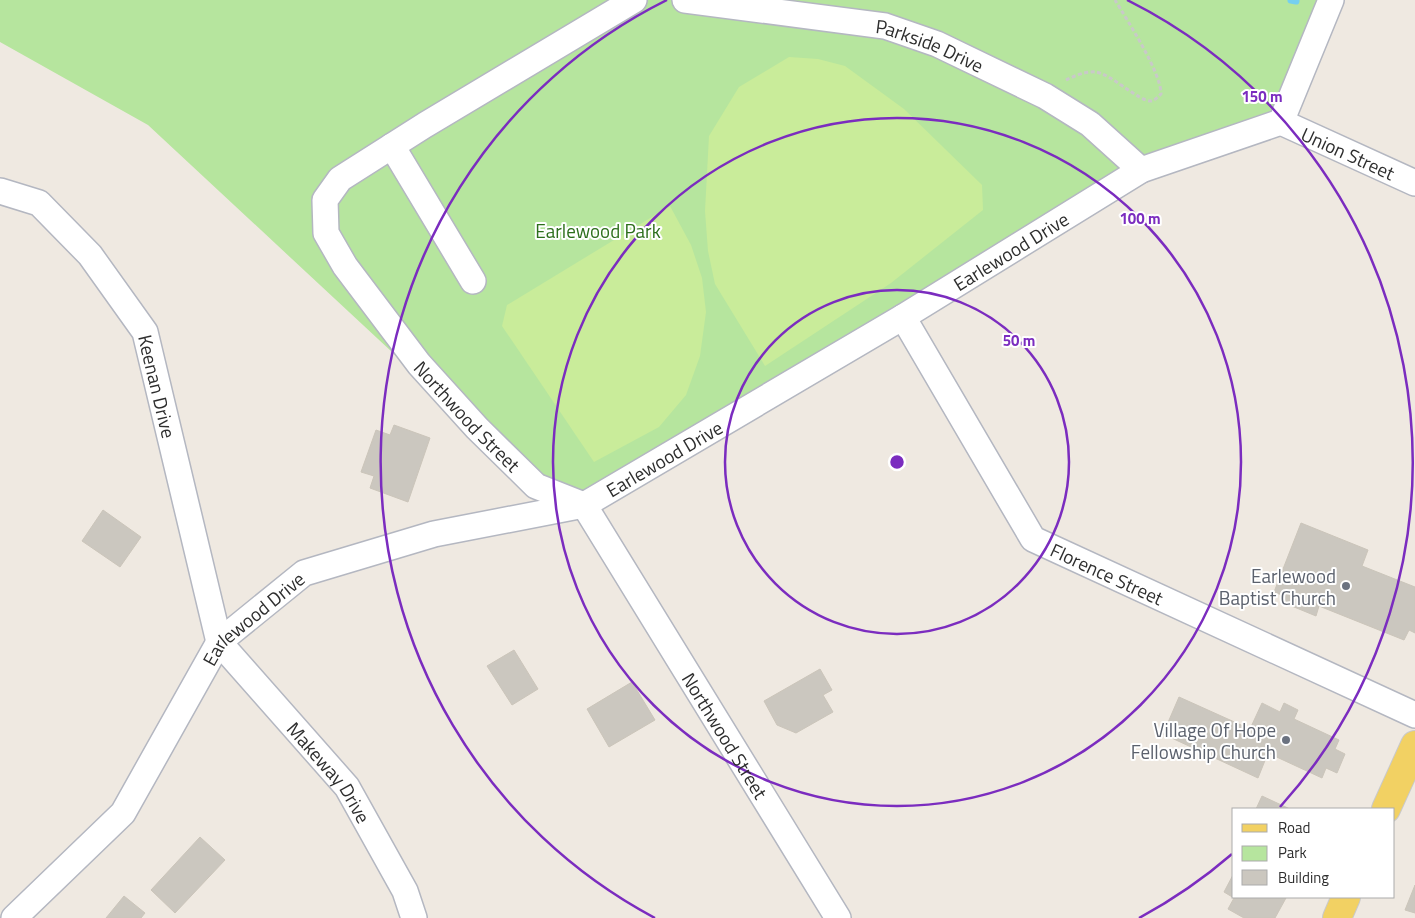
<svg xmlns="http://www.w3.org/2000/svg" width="1415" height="918" font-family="'Titillium Web',sans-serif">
	<rect width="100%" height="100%" fill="#efe9e1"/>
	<polygon fill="#b6e59e" points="0,0 1331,0 1281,122 1141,170 584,505 536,486 148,125 0,42"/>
	<g fill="#c9ec9a">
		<polygon points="789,57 818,59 845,66 904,109 982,185 983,210 891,283 765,366 715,284 708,251 705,211 709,136 739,87"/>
		<polygon points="670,206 691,245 702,278 706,312 700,356 686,395 659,427 594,462 502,326 507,305"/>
	</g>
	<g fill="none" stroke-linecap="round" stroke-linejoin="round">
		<polyline stroke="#75cff0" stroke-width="7" points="1291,0 1296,1"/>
	</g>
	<g fill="#cbc7bf" stroke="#cbc5ba">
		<polygon points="394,425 430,438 408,502 370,488 374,476 361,472 376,430 390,435"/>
		<polygon points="103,510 141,537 120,567 82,541"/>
		<polygon points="1301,523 1368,550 1362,566 1415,587 1415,633 1409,630 1404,640 1319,606 1316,616 1282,602 1284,596 1274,592"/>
		<polygon points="514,650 538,689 512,705 487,666"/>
		<polygon points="820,669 832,690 823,695 833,712 796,733 777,725 764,701"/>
		<polygon points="632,682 655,720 609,747 587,709"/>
		<polygon points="1179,697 1250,729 1262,703 1280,712 1284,703 1298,710 1294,719 1339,740 1335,749 1345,754 1337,773 1326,768 1322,778 1268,753 1258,778 1163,734"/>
		<polygon points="1262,796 1290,809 1256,809"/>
		<polygon points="200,837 225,860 175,913 151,890"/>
		<polygon points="1234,873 1234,897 1286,898 1275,918 1244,918 1228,909 1234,898 1224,892"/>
		<polygon points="1415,885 1415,913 1405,910"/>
		<polygon points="124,896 145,913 141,918 106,918"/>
	</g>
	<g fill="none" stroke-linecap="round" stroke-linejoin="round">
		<g stroke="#b4b7c1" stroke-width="28">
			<g id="minor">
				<path id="s1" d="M634,0L425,125L340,179L325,200L326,233L345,266L419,364L477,428L536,486L584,505L838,918"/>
				<path id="s2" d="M685,0L885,26L937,44L1045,96L1090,124L1141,170"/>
				<path id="s3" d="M1281,122L1415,183"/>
				<polyline points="392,146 473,281"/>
				<path id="s4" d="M0,191L39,203L90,255L145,332L219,642L347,787L405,891L414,918"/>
				<path id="s5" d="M903,317L1033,539L1415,715"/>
				<path id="s6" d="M14,918L123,813L219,642L304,573L434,534L584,505L903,317L1141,170L1281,122L1331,0"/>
			</g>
		</g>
		<g stroke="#c9c9c9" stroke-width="30">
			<g id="major">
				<polyline points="1386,809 1415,745"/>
				<polyline points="1337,918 1346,897"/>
			</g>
		</g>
		<path stroke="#c9c9c9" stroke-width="3" stroke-dasharray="4 2.5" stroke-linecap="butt" d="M1066,80C1074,76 1086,71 1096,72C1111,74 1140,102 1151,101C1155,100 1158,97 1161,94C1161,72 1127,20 1115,0"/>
		<use href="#minor" stroke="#fff" stroke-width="25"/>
		<use href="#major" stroke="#f2d163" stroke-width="28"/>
	</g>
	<g fill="none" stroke="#7b2cbf" stroke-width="2.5">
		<circle cx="897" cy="462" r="172"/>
		<circle cx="897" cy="462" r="344"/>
		<path d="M1232 854A516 516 0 0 1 1139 918M655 918A516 516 0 0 1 667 0M1127 0A516 516 0 0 1 1280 807"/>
	</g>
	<g fill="#6b7280" stroke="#fff" stroke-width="2">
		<circle cx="1346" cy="586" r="5"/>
		<circle cx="1286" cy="740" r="5"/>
	</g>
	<g text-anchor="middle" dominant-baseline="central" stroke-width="4" stroke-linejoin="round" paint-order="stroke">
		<g font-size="19" fill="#2e2e2e" stroke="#fff">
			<text stroke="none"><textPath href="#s2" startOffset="250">Parkside Drive</textPath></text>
			<text stroke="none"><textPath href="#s3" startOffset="74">Union Street</textPath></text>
			<text stroke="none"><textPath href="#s6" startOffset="1242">Earlewood Drive</textPath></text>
			<text stroke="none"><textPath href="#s4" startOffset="264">Keenan Drive</textPath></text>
			<text stroke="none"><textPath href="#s1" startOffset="635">Northwood Street</textPath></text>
			<text stroke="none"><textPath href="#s6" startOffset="838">Earlewood Drive</textPath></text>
			<text stroke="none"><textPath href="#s5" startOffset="339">Florence Street</textPath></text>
			<text stroke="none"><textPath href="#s6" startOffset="388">Earlewood Drive</textPath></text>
			<text stroke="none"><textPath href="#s1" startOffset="1055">Northwood Street</textPath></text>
			<text stroke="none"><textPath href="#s4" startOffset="698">Makeway Drive</textPath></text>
		</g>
		<g font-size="19" fill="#2c6e1b" stroke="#fff">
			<text x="598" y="230">Earlewood Park</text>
		</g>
		<g font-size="19" fill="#5b616d" stroke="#fff" text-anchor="end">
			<text x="1336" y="575">Earlewood<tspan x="1336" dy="22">Baptist Church</tspan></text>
			<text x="1276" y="729">Village Of Hope<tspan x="1276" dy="22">Fellowship Church</tspan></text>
		</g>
	</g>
	<circle cx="897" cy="462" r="8" fill="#7b2cbf" stroke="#fff" stroke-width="2.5"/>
	<g font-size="15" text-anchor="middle" font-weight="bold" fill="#7b2cbf" stroke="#fff" stroke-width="4" stroke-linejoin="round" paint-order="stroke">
		<text x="1262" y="102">150 m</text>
		<text x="1140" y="224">100 m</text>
		<text x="1019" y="346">50 m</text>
	</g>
	<rect x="1232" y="808" width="162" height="90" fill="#ffffff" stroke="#ababab"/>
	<rect x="1242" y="824" width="25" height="8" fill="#f2d163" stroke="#ababab"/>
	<text x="1278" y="833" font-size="15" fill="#2e2e2e">Road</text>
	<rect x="1242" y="846" width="25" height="15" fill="#b6e59e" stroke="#ababab"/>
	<text x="1278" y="858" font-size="15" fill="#2e2e2e">Park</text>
	<rect x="1242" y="870" width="25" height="15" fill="#cbc7bf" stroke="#ababab"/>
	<text x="1278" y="883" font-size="15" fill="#2e2e2e">Building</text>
</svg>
